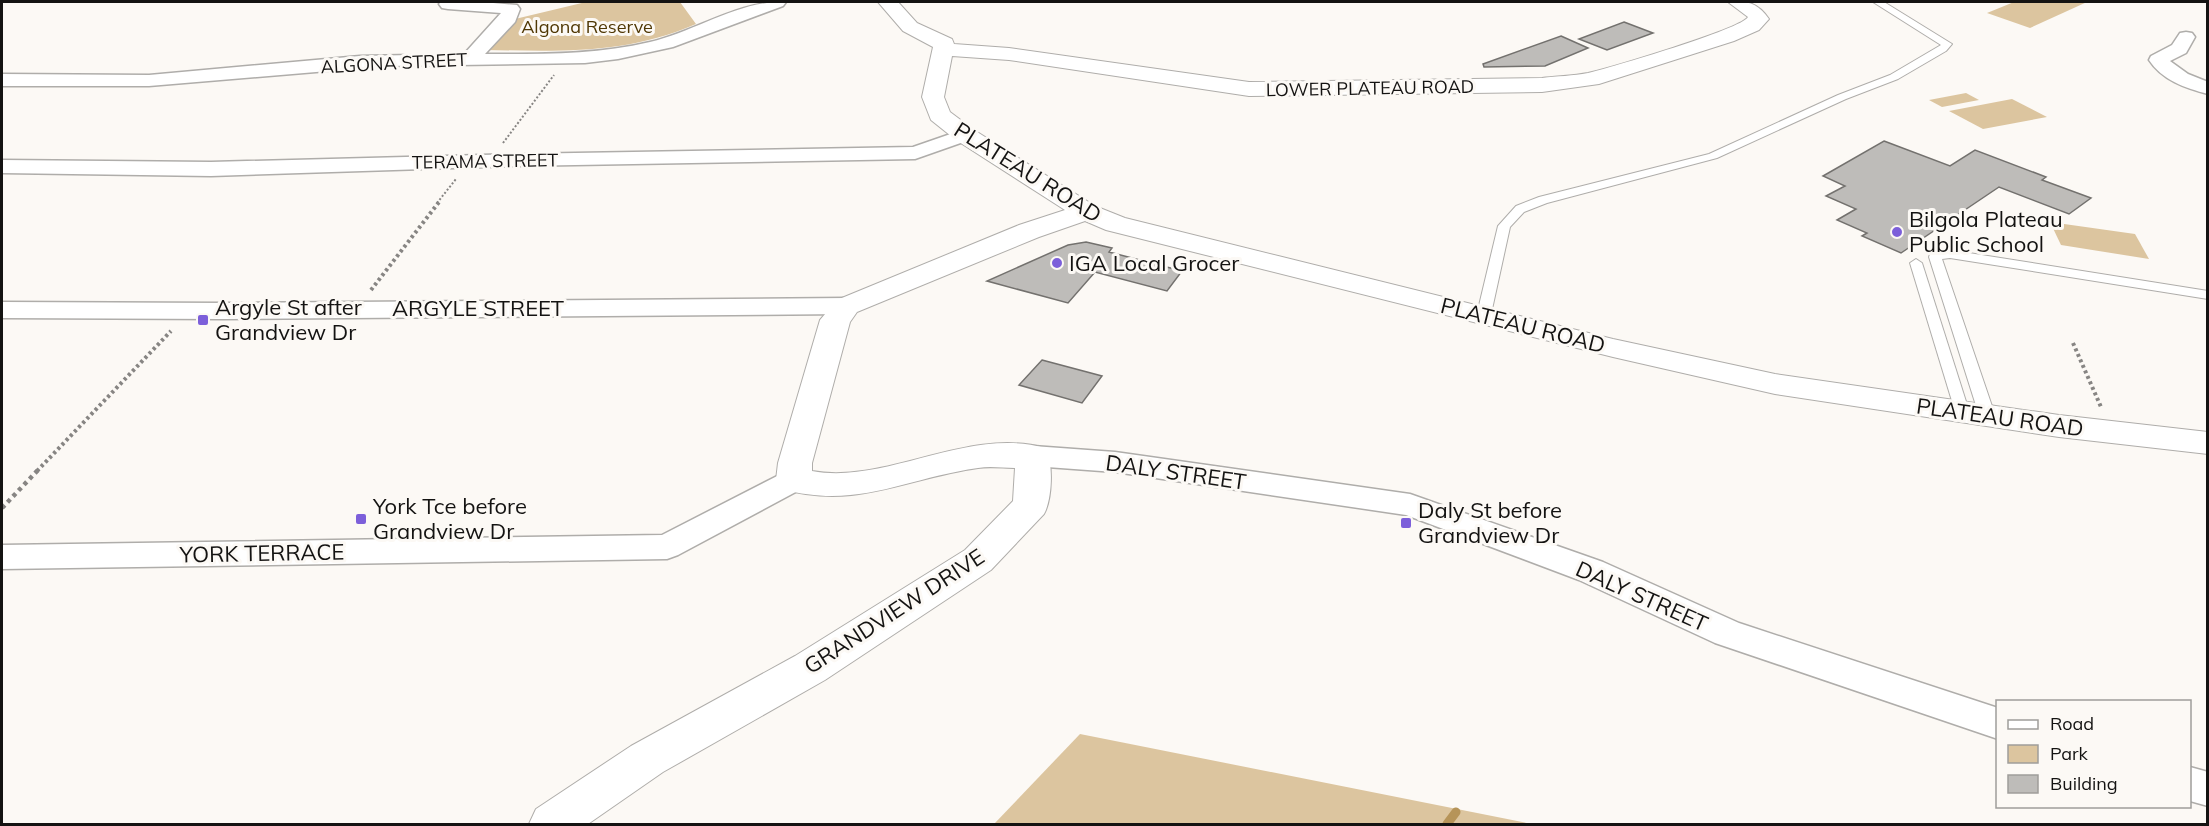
<svg xmlns="http://www.w3.org/2000/svg" width="2209" height="826" font-family="Mulish,sans-serif">
	<rect width="100%" height="100%" fill="#fcf9f5"/>
	<g fill="#dcc59f">
		<path d="M586,2H680L696,24C625,55 560,51 485,50L515,19Z"/>
		<polygon points="2014,2 2087,2 2030,28 1987,13"/>
		<polygon points="1966,93 1979,100 1942,107 1929,100"/>
		<polygon points="2012,99 2047,117 1983,129 1949,111"/>
		<polygon points="2050,222 2135,234 2149,259 2061,245"/>
		<polygon points="1080,734 1532,824 994,824"/>
	</g>
	<g fill="none" stroke-linecap="round" stroke-linejoin="round">
		<polyline stroke="#b69459" stroke-width="9" points="1447,824 1456,812"/>
	</g>
	<g fill="#bebcb9" stroke="#73716e" stroke-width="1.5">
		<polygon points="1624,22 1653,33 1607,50 1579,39"/>
		<polygon points="1561,36 1588,48 1545,66 1484,67 1483,64"/>
		<polygon points="1884,141 1950,166 1975,150 2046,177 2042,180 2091,198 2069,214 1999,187 1901,253 1862,236 1867,233 1837,220 1856,209 1826,196 1845,186 1823,176"/>
		<polygon points="1086,242 1112,248 1109,252 1182,271 1167,291 1095,272 1068,303 987,281 1068,245"/>
		<polygon points="1042,360 1102,376 1082,403 1019,385"/>
	</g>
	<g fill="none" stroke-linecap="round" stroke-linejoin="round">
		<g stroke="#afadaa" stroke-width="2">
			<g id="lane">
				<polygon points="1873,2 1884,2 1952,44 1946,51 1898,79 1846,99 1717,158 1547,203 1524,212 1510,227 1491,314 1489,317 1479,317 1477,314 1498,226 1516,206 1539,197 1709,154 1838,95 1890,75 1941,45"/>
				<polygon points="1950,250 2208,291 2208,299 1950,258 1942,259 1995,415 1987,420 1979,415 1929,257 1930,254"/>
				<polygon points="1916,259 1922,263 1969,411 1967,414 1957,414 1955,411 1910,263"/>
			</g>
		</g>
		<g stroke="#afadaa" stroke-width="3">
			<g id="street">
				<path d="M441,2H482L517,5L520,9L515,22L485,54C540,54 596,55 650,42C695,32 739,0 786,2L783,6L673,47L618,59L585,63L387,66L149,86H2V74L149,75L360,56L464,54L501,13L448,9L442,8L439,4Z"/>
				<path d="M2186,32L2192,33L2195,37L2186,53L2170,61L2188,74L2208,82V94C2185,88 2162,80 2149,60L2151,56L2172,45L2180,33Z"/>
				<polygon points="965,129 972,131 975,135 972,139 915,159 517,166 211,176 2,173 2,160 211,162 517,154 913,147"/>
				<polygon points="847,298 856,301 860,306 856,311 847,314 223,319 2,318 2,302 223,303"/>
				<polygon points="1033,446 1115,452 1410,494 1603,562 1739,623 1998,708 1998,739 1715,643 1579,580 1406,515 1115,472 1033,466 1023,463 1018,456 1023,449"/>
				<polygon points="794,470 805,473 809,480 805,487 678,555 667,559 2,569 2,545 662,535 783,473"/>
				<polygon points="2190,767 2208,772 2208,806 2190,801"/>
			</g>
		</g>
		<g stroke="#afadaa" stroke-width="2">
			<path id="secondary" d="M878,2H898L917,23L952,39L954,44L1009,48L1249,82L1542,78C1557,76 1573,76 1588,73C1609,68 1742,29 1748,17L1728,2C1747,0 1758,3 1769,19L1759,30L1734,41L1599,84L1542,92L1249,96L1009,60L952,56L944,97L950,112L974,130L1095,206L1125,218L1613,339L1775,374L2059,415L2208,432V454L2059,437L1775,394L1613,357L1106,230L1085,221L1039,237L857,312L850,322L812,463V471C885,485 968,426 1045,448C1054,462 1052,500 1044,514L991,570L825,680L663,772L588,824H529L536,809L631,746L795,656L965,550L1013,501L1015,468C1003,468 990,466 978,468C906,478 857,510 782,489L776,480L778,463L820,320L837,300L1019,225L1065,210L956,140L931,120L922,97L933,47L903,31Z"/>
		</g>
		<g stroke="#878583" stroke-width="2" stroke-dasharray="2 2" stroke-linecap="butt">
			<polyline points="503,143 554,75"/>
			<polyline points="437,203 456,179"/>
		</g>
		<g stroke="#878583" stroke-width="4" stroke-dasharray="3 3" stroke-linecap="butt">
			<polyline points="371,290 439,202"/>
			<polyline points="2073,343 2101,407"/>
			<polyline points="37,471 171,331"/>
		</g>
		<polyline stroke="#878583" stroke-width="4.5" stroke-dasharray="4 4" stroke-linecap="butt" points="2,508 38,470"/>
		<use href="#lane" fill="#fff" fill-rule="evenodd"/>
		<use href="#street" fill="#fff" fill-rule="evenodd"/>
		<use href="#secondary" fill="#fff" fill-rule="evenodd"/>
	</g>
	<g fill="#7c5fda" stroke="#fcf9f5" stroke-width="2">
		<circle cx="1897" cy="232" r="6"/>
		<circle cx="1057" cy="263" r="6"/>
		<rect x="197" y="314" width="12" height="12" rx="3"/>
		<rect x="355" y="513" width="12" height="12" rx="3"/>
		<rect x="1400" y="517" width="12" height="12" rx="3"/>
	</g>
	<g text-anchor="middle" dominant-baseline="central" stroke-width="6" stroke-linejoin="round" paint-order="stroke">
		<g font-size="18" fill="#4f3704" stroke="#fcf9f5">
			<text x="587" y="26">Algona Reserve</text>
		</g>
		<g font-size="18" fill="#141312" stroke="#fcf9f5">
			<text transform="translate(394 63) rotate(-3)">ALGONA STREET</text>
			<text transform="translate(1370 88) rotate(-1)">LOWER PLATEAU ROAD</text>
			<text transform="translate(485 161) rotate(-1)">TERAMA STREET</text>
		</g>
		<g font-size="22" fill="#141312" stroke="#fcf9f5">
			<text transform="translate(1028 172) rotate(32)">PLATEAU ROAD</text>
			<text x="478" y="308">ARGYLE STREET</text>
			<text transform="translate(1523 325) rotate(14)">PLATEAU ROAD</text>
			<text transform="translate(2000 417) rotate(8)">PLATEAU ROAD</text>
			<text transform="translate(1176 472) rotate(8)">DALY STREET</text>
			<text transform="translate(262 553) rotate(-1)">YORK TERRACE</text>
			<text transform="translate(1642 596) rotate(24)">DALY STREET</text>
			<text transform="translate(894 611) rotate(-33)">GRANDVIEW DRIVE</text>
		</g>
		<g font-size="22" fill="#141312" stroke="#fcf9f5" text-anchor="start">
			<text x="1909" y="219">Bilgola Plateau<tspan x="1909" dy="25">Public School</tspan></text>
			<text x="1069" y="263">IGA Local Grocer</text>
			<text x="215" y="307">Argyle St after<tspan x="215" dy="25">Grandview Dr</tspan></text>
			<text x="373" y="506">York Tce before<tspan x="373" dy="25">Grandview Dr</tspan></text>
			<text x="1418" y="510">Daly St before<tspan x="1418" dy="25">Grandview Dr</tspan></text>
		</g>
	</g>
	<rect width="2209" height="826" fill="none" stroke="#141312" stroke-width="6"/>
	<rect x="1996" y="700" width="195" height="108" fill="#fcf9f5" stroke="#9f9d9a" stroke-width="1.5"/>
	<rect x="2008" y="720" width="30" height="9" fill="#ffffff" stroke="#9f9d9a" stroke-width="1.5"/>
	<text x="2050" y="730" font-size="18" fill="#141312">Road</text>
	<rect x="2008" y="745" width="30" height="18" fill="#dcc59f" stroke="#9f9d9a" stroke-width="1.5"/>
	<text x="2050" y="760" font-size="18" fill="#141312">Park</text>
	<rect x="2008" y="775" width="30" height="18" fill="#bebcb9" stroke="#9f9d9a" stroke-width="1.5"/>
	<text x="2050" y="790" font-size="18" fill="#141312">Building</text>
</svg>
